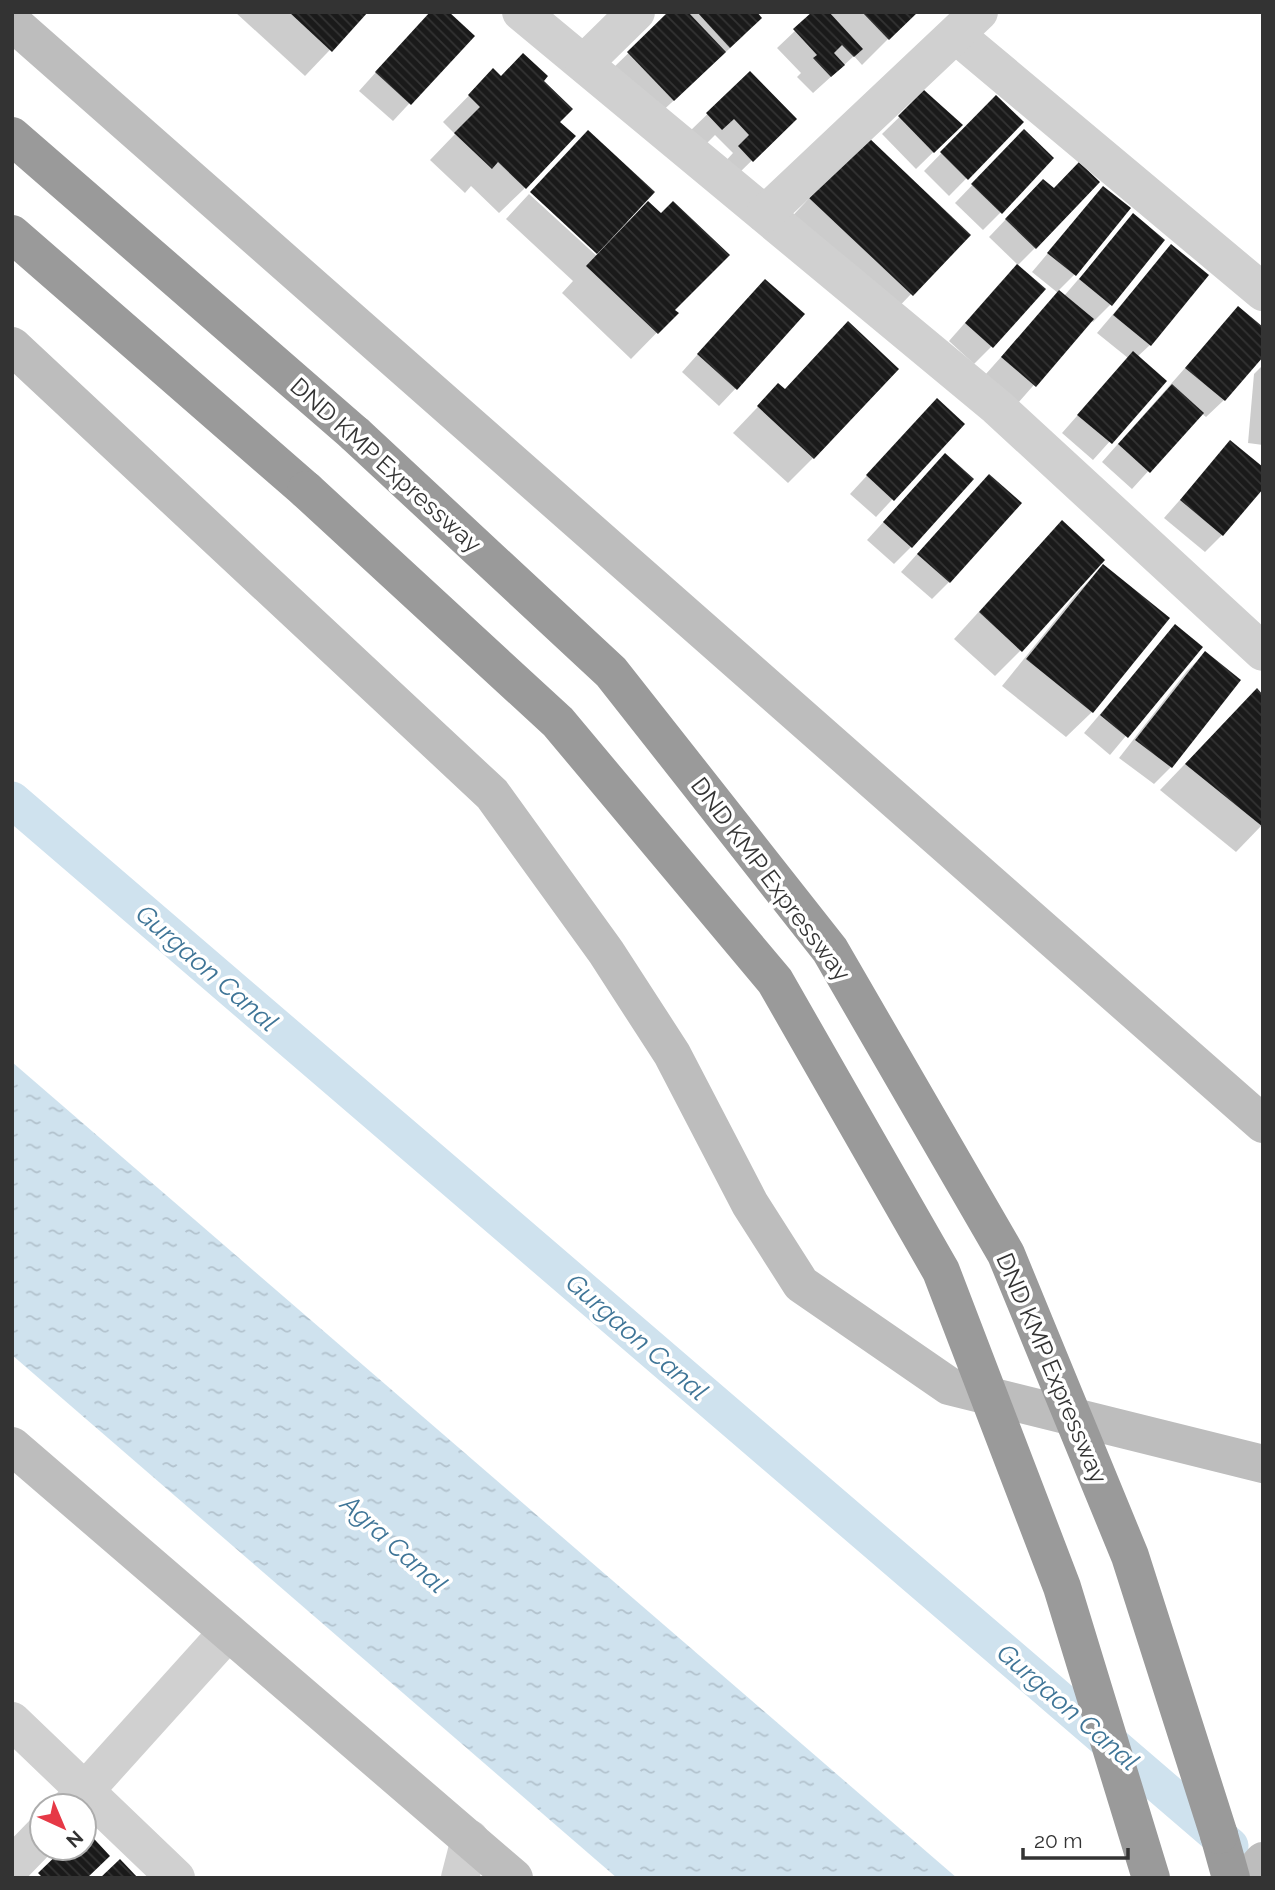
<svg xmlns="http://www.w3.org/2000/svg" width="1275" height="1890" font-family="Raleway,sans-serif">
	<defs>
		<pattern id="water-ripples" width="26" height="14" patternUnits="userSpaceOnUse" patternTransform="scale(1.75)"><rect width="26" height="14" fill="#cfe2ee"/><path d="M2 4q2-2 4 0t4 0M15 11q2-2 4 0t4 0" fill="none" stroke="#b2c2cd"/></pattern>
		<pattern id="building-back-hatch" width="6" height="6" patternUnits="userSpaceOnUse" patternTransform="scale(1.75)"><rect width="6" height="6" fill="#1a1a1a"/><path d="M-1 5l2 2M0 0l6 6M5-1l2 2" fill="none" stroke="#333"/></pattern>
	</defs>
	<rect width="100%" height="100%" fill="#fff"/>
	<polygon fill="url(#water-ripples)" points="12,1062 957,1878 617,1878 12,1355"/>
	<g fill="#0003">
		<polygon points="235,12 366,12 305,76"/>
		<polygon points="671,12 754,12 743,36 656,117 611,70"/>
		<polygon points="815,12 915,12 862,65 854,56 813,93 797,77 801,73 777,48"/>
		<polygon points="421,22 472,36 393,121 359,91"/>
		<polygon points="493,71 558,122 524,189 499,213 471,186 465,193 430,160 455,134 443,122"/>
		<polygon points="750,73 794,119 734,178 722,165 733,153 715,135 704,146 690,131"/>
		<polygon points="924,93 961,125 916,169 882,134"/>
		<polygon points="996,97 1022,122 949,196 924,171"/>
		<polygon points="1007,149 1001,212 983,230 955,203"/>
		<polygon points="841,164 968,235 886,320 785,224"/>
		<polygon points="1103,188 1074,275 1058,291 1064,296 1133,216 1110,305 1093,322 1091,320 1018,403 985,375 1058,293 1032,272"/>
		<polygon points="532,191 629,223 661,216 672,310 676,313 631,359 562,293 573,281 506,219 529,194 599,258 599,253"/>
		<polygon points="1026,198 1035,248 1018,265 989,237"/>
		<polygon points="1171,246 1150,345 1137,357 1164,381 1093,460 1062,433 1128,358 1097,333"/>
		<polygon points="1000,283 992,346 974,364 949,341"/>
		<polygon points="748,298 736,388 719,406 682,372"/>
		<polygon points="1238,308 1263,354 1224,400 1206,417 1201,413 1132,489 1102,462"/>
		<polygon points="1263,365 1263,445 1248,443 1254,374"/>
		<polygon points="778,386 813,458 788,483 733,433"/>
		<polygon points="920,418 962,424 876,517 850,494"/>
		<polygon points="1231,442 1222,535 1205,552 1164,518"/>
		<polygon points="928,473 911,547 894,564 867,540"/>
		<polygon points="972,493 949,582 932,599 901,572"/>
		<polygon points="1036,549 1021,650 995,676 954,639"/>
		<polygon points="1104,566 1092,712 1066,737 1002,686 1078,592"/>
		<polygon points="1175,626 1200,647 1110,755 1084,733"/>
		<polygon points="1205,653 1239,680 1171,767 1154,784 1119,758 1187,671"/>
		<polygon points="1231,716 1263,824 1236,852 1160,790"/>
	</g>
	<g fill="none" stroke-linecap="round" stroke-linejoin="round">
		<polyline stroke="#cfe2ee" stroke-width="37" points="12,800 1230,1846"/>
	</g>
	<g fill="url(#building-back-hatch)">
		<polygon points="289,12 368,12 332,52"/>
		<polygon points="430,12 449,12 475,36 411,105 375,72"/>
		<polygon points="668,12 688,12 726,52 674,101 627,52"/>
		<polygon points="697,12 757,12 762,18 730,48"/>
		<polygon points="812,12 829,12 863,49 854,57 842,45 834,53 845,65 831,77 813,58 817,55 793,29"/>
		<polygon points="862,12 918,12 889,40"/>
		<polygon points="523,53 548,76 544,81 573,109 560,122 576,136 526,189 498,162 492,169 454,133 480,107 468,95 493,68 501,76"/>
		<polygon points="750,71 797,119 753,162 738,146 749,135 734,119 722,130 706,113"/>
		<polygon points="924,90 963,125 934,153 898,116"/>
		<polygon points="996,95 1024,122 968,180 940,152"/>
		<polygon points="1024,129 1054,158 1002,214 971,184"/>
		<polygon points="588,130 655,192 597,254 530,192"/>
		<polygon points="867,136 971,235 913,296 809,198"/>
		<polygon points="1079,162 1100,182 1036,249 1005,219 1043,179 1054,188"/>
		<polygon points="1103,186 1131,208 1076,276 1047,253"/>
		<polygon points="648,201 661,213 673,201 730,255 675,310 679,313 658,334 586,266"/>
		<polygon points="1133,213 1165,240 1112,306 1079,279"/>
		<polygon points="1171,244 1209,275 1151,346 1113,315"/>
		<polygon points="1017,264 1046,289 993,348 965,323"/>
		<polygon points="765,279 805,314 737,390 697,354"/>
		<polygon points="1059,290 1094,319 1036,387 1001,357"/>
		<polygon points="1238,306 1263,327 1263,357 1225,401 1185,368"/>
		<polygon points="848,321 899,369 814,459 757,406 778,383 785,389"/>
		<polygon points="1133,351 1167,381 1112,444 1077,415"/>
		<polygon points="1172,384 1204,413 1150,473 1118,444"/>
		<polygon points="937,398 965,424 894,501 866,475"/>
		<polygon points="1230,440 1263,467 1263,489 1223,536 1180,500"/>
		<polygon points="945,453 974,479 912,548 883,522"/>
		<polygon points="989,474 1022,503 950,583 917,554"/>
		<polygon points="1062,520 1105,560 1022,652 979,612"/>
		<polygon points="1103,564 1170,618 1093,713 1026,659"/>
		<polygon points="1175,624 1203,647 1128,738 1100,715"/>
		<polygon points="1205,651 1241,680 1172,768 1135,740"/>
		<polygon points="1257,688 1263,695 1263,827 1185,764"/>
		<polygon points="84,1828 110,1856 87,1878 43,1878 38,1873 64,1848 84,1848"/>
		<polygon points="120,1859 138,1878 100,1878"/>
	</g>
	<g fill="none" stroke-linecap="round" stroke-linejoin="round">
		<g stroke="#d0d0d0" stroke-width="38">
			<polyline points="521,12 997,407 1263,652"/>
			<polyline points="956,35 1263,292"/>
			<polyline points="584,63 636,12"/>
			<polyline points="765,214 979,12"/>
			<polyline points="12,1721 176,1878"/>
			<polyline points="71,1806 228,1632"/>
			<polyline points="12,1866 42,1835"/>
			<polyline points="460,1878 470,1839"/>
		</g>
		<g stroke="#bdbdbd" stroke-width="38">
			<polyline points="12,22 1263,1124"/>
			<polyline points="12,346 492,794 606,952 672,1054 750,1204 801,1284 949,1386 1263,1464"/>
			<polyline points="12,1446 514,1878"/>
			<polyline points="1248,1878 1263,1861"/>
		</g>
		<g stroke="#9a9a9a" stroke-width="38">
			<polyline points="12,136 355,434"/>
			<polyline points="12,234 306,490"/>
			<polyline points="1219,1835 1231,1878"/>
		</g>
		<g stroke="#9a9a9a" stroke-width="38">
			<polyline points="355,434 611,672 830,950 1006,1254 1130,1556 1219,1835"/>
			<polyline points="306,490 558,722 775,981 941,1271 1062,1587 1151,1878"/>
		</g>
	</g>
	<g text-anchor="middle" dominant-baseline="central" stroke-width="7" stroke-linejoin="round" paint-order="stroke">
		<g font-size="24" fill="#333" stroke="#fff">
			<text transform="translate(386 465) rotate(42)">DND KMP Expressway</text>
			<text transform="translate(771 879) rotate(53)">DND KMP Expressway</text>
			<text transform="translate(1052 1368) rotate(67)">DND KMP Expressway</text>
		</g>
		<g font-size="26" font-style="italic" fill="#3f7597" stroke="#fff">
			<text transform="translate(207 968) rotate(41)">Gurgaon Canal</text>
			<text transform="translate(637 1337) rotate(41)">Gurgaon Canal</text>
			<text transform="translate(394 1544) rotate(42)">Agra Canal</text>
			<text transform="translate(1068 1707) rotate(41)">Gurgaon Canal</text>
		</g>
	</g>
	<rect width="1275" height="1890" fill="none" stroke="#333333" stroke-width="28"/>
	<g transform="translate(63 1827) rotate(136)"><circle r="33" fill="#ffffff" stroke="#adadad" stroke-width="2"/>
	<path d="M0-5L12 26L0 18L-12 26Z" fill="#e63946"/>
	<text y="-10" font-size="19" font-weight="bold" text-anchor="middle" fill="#333333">N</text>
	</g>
	<path d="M1023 1848v10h105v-10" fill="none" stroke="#333333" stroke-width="3.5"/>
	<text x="1034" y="1848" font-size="21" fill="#333333" stroke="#ffffff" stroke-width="5" paint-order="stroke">20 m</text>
</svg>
